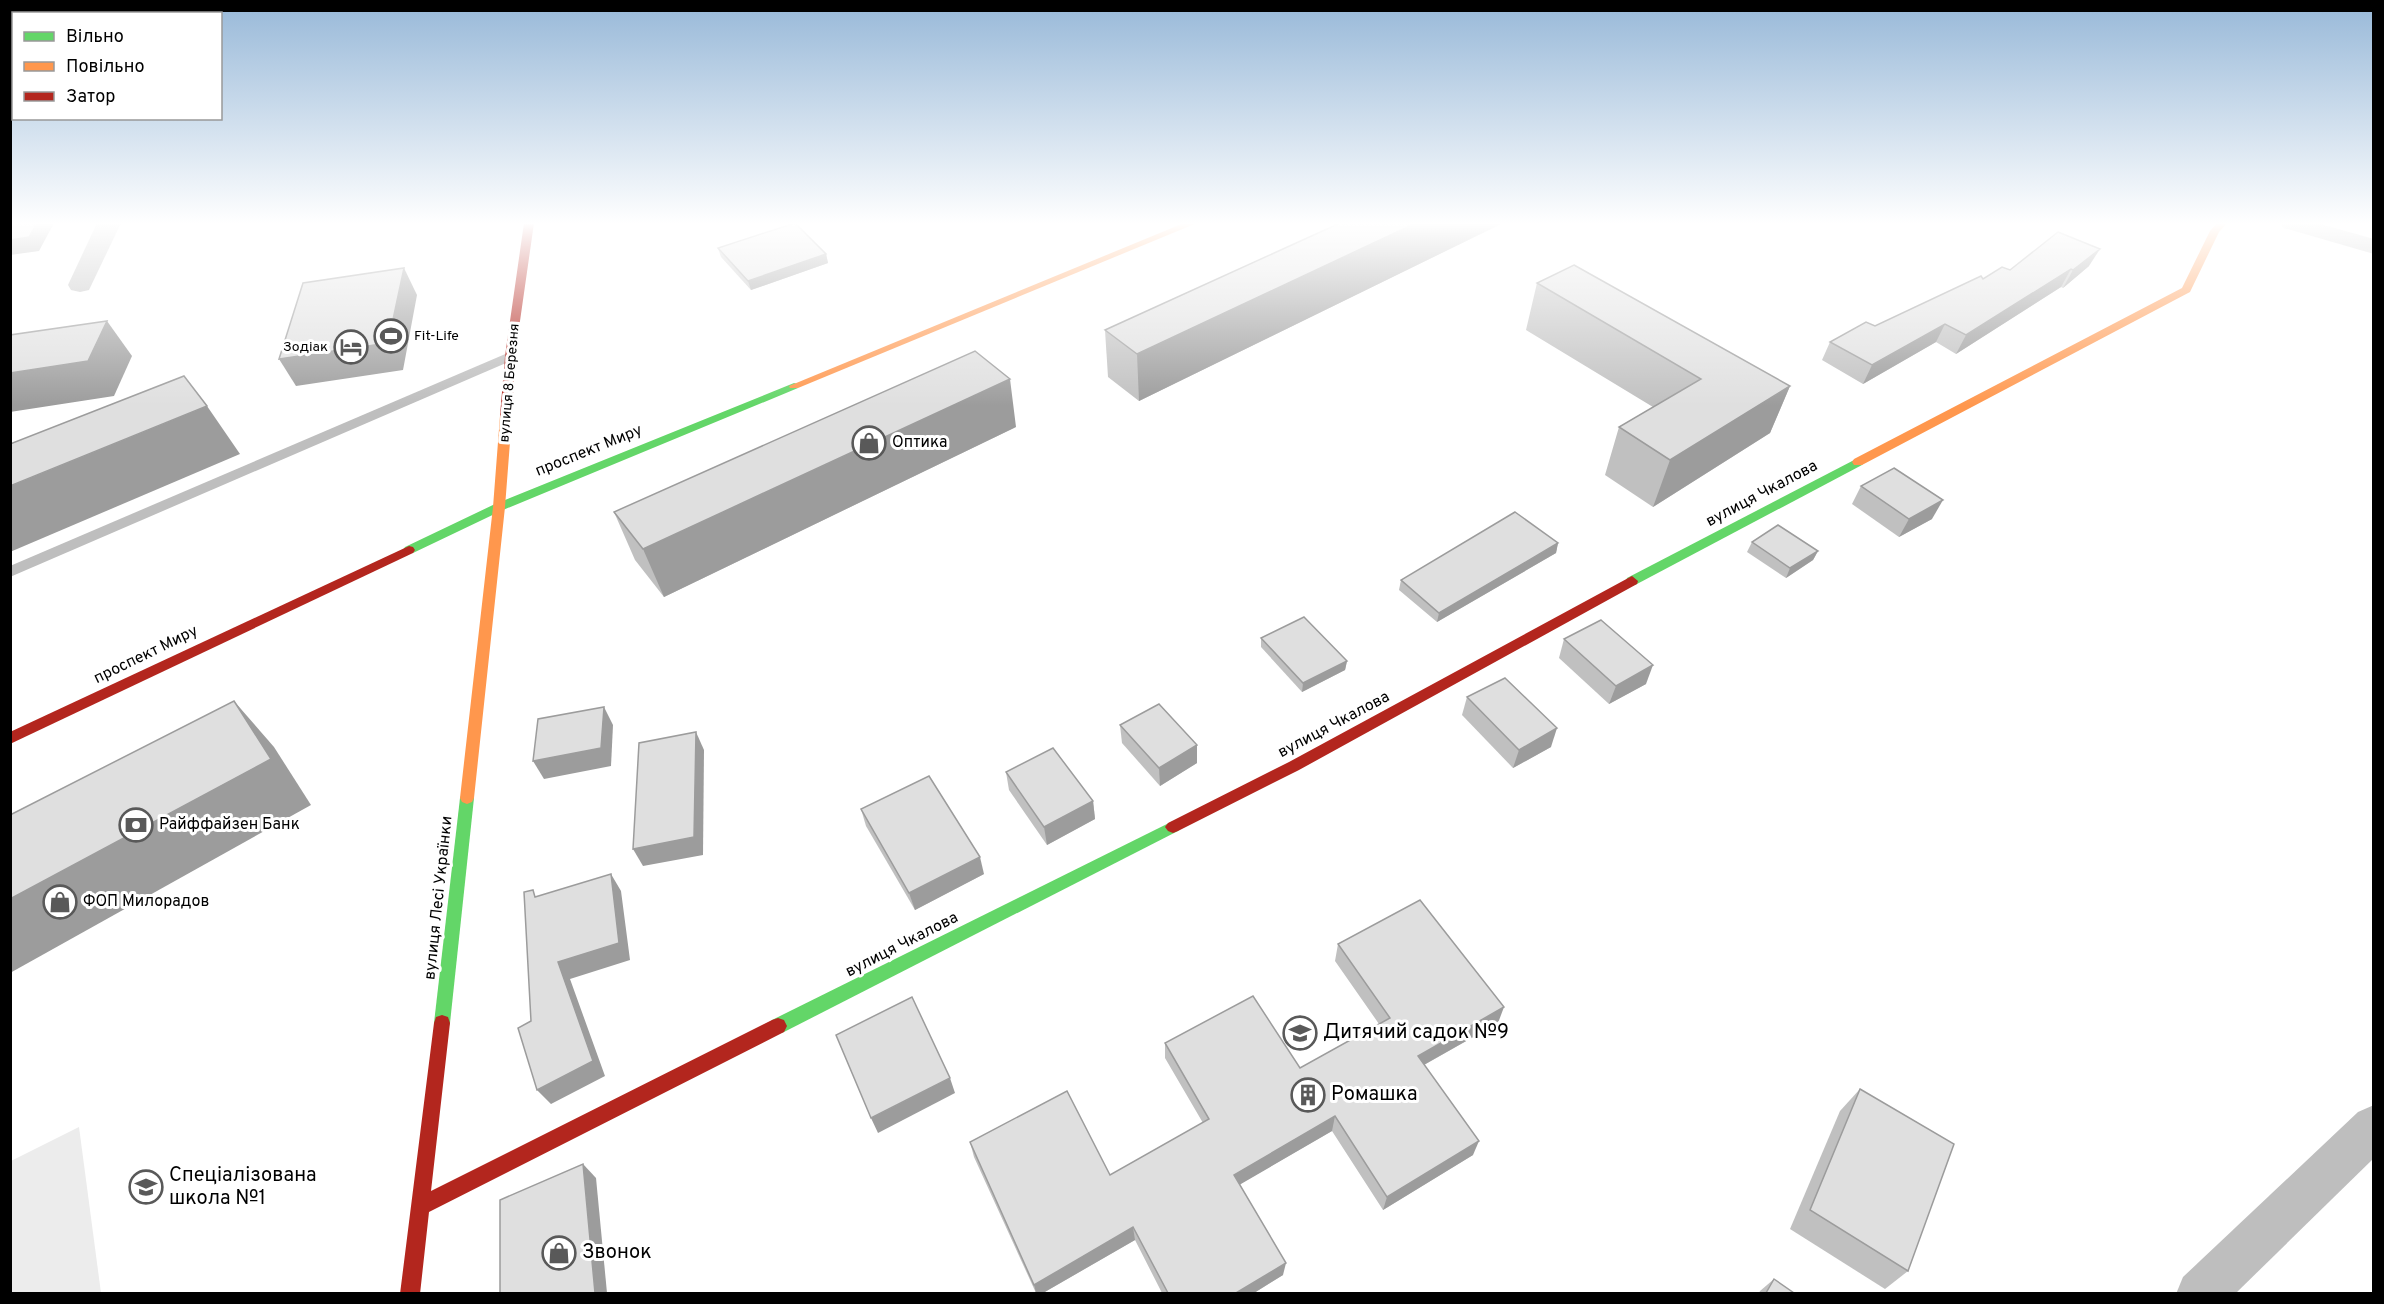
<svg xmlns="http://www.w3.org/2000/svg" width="2384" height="1304" font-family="Overpass,sans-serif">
	<rect width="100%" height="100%" fill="#fff"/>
	<polygon fill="#ececec" points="79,1127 101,1293 11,1293 11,1161"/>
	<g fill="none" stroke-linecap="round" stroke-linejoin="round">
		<polygon fill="#bebebe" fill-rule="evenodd" points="510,352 517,356 515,359 10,577 10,566"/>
		<g fill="#bebebe" fill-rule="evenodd">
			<polygon points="97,223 121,223 89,290 80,292 71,290 68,285"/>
			<polygon points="2280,223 2317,223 2374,239 2374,254 2284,228"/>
			<polygon points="2374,1105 2374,1158 2235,1294 2176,1294 2183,1277 2358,1112"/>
		</g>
		<g fill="#63d668" fill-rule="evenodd">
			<polygon points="794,383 798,384 798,388 503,510 413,553 405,553 403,550 405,547 495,504"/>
			<polygon points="1858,458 1862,459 1864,462 1862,465 1637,584 1632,586 1626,581 1627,578"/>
			<polygon points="467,792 472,794 474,798 450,1023 448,1029 442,1031 436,1029 434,1023 460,798 462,794"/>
			<polygon points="1173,821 1178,823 1181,827 1178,831 784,1032 778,1034 772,1032 769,1026 772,1020"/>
		</g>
		<g fill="#ff974d" fill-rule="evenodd">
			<polygon points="1184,223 1197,223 798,388 790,388 789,386"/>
			<polygon points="2217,223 2227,223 2219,232 2190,292 1862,465 1854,465 1852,462 1854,459 2182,288 2210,231"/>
			<polygon points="506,412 512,416 505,507 474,798 472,802 467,804 462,802 460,798 493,507 500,416"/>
		</g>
		<g fill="#b3261e" fill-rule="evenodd">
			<polygon points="524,223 534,223 515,356 512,416 506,420 500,416 505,356"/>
			<polygon points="409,546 413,547 415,550 413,553 10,744 10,732"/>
			<polygon points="1632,576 1638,581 1637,584 1299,770 1178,831 1173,833 1168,831 1165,827 1168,823 1289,762"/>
			<polygon points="442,1015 448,1017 450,1023 431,1191 772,1020 778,1018 784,1020 787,1026 784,1032 429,1212 420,1294 400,1294 434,1023 436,1017"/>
		</g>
	</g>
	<g fill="#c0c0c0">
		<polygon points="1340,223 1503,223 1139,401 1108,377 1105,330"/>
		<polygon points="718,248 826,254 828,263 751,290 721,257"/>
		<polygon points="2089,266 2063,288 2061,287 1956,354 1936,342 1863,384 1822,360 1830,342 1875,326 1983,279"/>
		<polygon points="1537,283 1790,386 1770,433 1653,507 1605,475 1619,427 1653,407 1526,330"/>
		<polygon points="1016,427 664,597 635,560 614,512"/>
		<polygon points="1861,486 1932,519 1899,537 1852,504"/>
		<polygon points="1752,542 1818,551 1813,560 1786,578 1747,552"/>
		<polygon points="1558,543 1556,553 1437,622 1399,590 1401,580"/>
		<polygon points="1261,638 1347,661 1345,670 1302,692 1261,647"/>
		<polygon points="1564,639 1646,684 1609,704 1559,658"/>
		<polygon points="1467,697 1551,747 1513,768 1462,715"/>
		<polygon points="1120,725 1197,745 1197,763 1160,786 1122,743"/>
		<polygon points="1006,772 1093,801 1095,819 1047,845 1009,790"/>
		<polygon points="861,809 984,874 915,910 866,826"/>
		<polygon points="1338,944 1498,1023 1424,1065 1473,1155 1383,1210 1332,1131 1240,1184 1283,1275 1254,1293 1162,1293 1135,1240 1043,1293 1036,1293 974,1157 970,1142 1110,1175 1203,1123 1165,1058 1165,1043 1300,1068 1379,1024 1335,961"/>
		<polygon points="1860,1089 1908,1271 1885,1289 1790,1229 1840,1111"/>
		<polygon points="1774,1279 1794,1293 1759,1293 1760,1291"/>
	</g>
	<g fill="#9c9c9c">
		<polygon points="37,223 54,223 39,251 10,255 10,240"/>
		<polygon points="1416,223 1503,223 1139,401 1137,354"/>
		<polygon points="2100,249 2089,266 2063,288 2073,270"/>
		<polygon points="826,254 828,263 751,290 748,281"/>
		<polygon points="404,268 417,295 403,370 296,386 279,359"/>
		<polygon points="2071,269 2061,287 1956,354 1966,335"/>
		<polygon points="107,321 132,356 114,396 10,412 10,373"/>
		<polygon points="1945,324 1936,342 1863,384 1872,365"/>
		<polygon points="1010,379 1016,427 664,597 643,549"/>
		<polygon points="1790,386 1770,433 1653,507 1670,460"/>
		<polygon points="207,406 240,454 10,552 10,486"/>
		<polygon points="1943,500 1932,519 1899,537 1909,519"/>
		<polygon points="1558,543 1556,553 1437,622 1439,613"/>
		<polygon points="1818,551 1813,560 1786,578 1790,568"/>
		<polygon points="1347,661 1345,670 1302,692 1303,683"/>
		<polygon points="1653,665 1646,684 1609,704 1616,686"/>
		<polygon points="234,701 274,747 311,805 10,973 10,899"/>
		<polygon points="604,707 613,725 611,766 544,779 533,761"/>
		<polygon points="1557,728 1551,747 1513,768 1519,750"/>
		<polygon points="696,732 704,750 703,855 643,866 633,849"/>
		<polygon points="1197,745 1197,763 1160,786 1159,768"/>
		<polygon points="1093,801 1095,819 1047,845 1044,827"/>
		<polygon points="980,857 984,874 915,910 909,893"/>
		<polygon points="611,874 621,891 630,960 570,979 605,1076 551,1104 537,1090 558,962"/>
		<polygon points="1504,1007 1498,1023 1413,1071 1418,1056"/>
		<polygon points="950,1078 955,1093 878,1133 871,1118"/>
		<polygon points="1335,1116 1332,1131 1234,1188 1234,1175"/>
		<polygon points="1479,1141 1473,1155 1383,1210 1387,1197"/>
		<polygon points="583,1164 596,1178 607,1293 595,1293"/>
		<polygon points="1133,1227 1135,1240 1043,1293 1036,1293 1034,1285"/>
		<polygon points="1286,1263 1283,1275 1254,1293 1236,1293"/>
	</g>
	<g fill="#dfdfdf" stroke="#9c9c9c" stroke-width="1.5">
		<polygon points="10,223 37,223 29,237 10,240"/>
		<polygon points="795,223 826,254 748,281 718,248"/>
		<polygon points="1340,223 1416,223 1137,354 1105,330"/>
		<polygon points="2058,232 2100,249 2073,270 2071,269 1966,335 1945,324 1872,365 1830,342 1866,322 1875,326 1981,276 1983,279 2002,267 2010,270"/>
		<polygon points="1574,265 1790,386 1670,460 1619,427 1701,379 1537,283"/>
		<polygon points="404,268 388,343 279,359 303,283"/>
		<polygon points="107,321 88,361 10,373 10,335"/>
		<polygon points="975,351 1010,379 643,549 614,512"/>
		<polygon points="184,376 207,406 10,486 10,444"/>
		<polygon points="1894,468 1943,500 1909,519 1861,486"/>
		<polygon points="1515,512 1558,543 1439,613 1401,580"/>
		<polygon points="1778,525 1818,551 1790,568 1752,542"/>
		<polygon points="1304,617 1347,661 1303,683 1261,638"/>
		<polygon points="1601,620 1653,665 1616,686 1564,639"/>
		<polygon points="1505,678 1557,728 1519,750 1467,697"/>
		<polygon points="234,701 271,759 10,899 10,815"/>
		<polygon points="1159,704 1197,745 1159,768 1120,725"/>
		<polygon points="604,707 601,748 533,761 538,719"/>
		<polygon points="696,732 694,837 633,849 639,743"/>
		<polygon points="1053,748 1093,801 1044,827 1006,772"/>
		<polygon points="929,776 980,857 909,893 861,809"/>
		<polygon points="611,874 619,943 558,962 593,1061 537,1090 518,1028 531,1021 524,892 533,890 535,897"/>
		<polygon points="1420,900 1504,1007 1418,1056 1479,1141 1387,1197 1335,1116 1234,1175 1286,1263 1236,1293 1168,1293 1133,1227 1034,1285 970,1142 1067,1091 1110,1175 1209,1119 1165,1043 1253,996 1300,1068 1390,1018 1338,944"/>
		<polygon points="912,997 950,1078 871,1118 836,1035"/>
		<polygon points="1860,1089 1954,1144 1908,1271 1810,1210"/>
		<polygon points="583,1164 595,1293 500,1293 500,1200"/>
		<polygon points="1774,1279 1794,1293 1766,1293"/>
	</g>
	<linearGradient id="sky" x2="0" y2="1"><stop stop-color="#97b8d8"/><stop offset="0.55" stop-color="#fff"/><stop offset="1" stop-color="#fff" stop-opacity="0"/></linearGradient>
	<rect width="2384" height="406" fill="url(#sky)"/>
	<defs>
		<g id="stadium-ring" transform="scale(1.725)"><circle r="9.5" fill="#fff" stroke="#595959" stroke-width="1.5"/><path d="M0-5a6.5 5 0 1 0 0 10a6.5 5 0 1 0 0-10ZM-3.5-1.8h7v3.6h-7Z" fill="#595959"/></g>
		<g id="hotel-ring" transform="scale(1.725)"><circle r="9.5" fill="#fff" stroke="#595959" stroke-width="1.5"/><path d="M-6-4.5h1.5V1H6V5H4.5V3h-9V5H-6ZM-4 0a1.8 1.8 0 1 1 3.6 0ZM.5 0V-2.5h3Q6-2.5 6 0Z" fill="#595959"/></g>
		<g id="shop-ring" transform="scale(1.725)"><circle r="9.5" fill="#fff" stroke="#595959" stroke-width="1.5"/><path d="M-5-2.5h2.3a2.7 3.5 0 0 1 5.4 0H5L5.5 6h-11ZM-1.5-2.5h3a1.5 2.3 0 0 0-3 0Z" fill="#595959"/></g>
		<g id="bank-ring" transform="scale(1.725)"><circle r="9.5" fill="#fff" stroke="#595959" stroke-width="1.5"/><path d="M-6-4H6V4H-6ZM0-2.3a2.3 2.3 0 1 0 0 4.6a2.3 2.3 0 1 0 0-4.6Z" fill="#595959"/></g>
		<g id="school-ring" transform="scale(1.725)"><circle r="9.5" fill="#fff" stroke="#595959" stroke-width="1.5"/><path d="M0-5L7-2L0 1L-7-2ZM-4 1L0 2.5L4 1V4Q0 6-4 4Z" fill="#595959"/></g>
		<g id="building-ring" transform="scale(1.725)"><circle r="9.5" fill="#fff" stroke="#595959" stroke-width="1.5"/><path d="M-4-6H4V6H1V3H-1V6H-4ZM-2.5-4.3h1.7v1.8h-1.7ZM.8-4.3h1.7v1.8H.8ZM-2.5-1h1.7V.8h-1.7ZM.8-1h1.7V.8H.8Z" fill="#595959"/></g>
	</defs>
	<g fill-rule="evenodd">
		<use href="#stadium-ring" x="391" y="336"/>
		<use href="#hotel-ring" x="351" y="347"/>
		<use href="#shop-ring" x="869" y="443"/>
		<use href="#bank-ring" x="136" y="825"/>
		<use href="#shop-ring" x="60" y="902"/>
		<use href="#school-ring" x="1300" y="1033"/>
		<use href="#building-ring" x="1308" y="1095"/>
		<use href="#school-ring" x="146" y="1187"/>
		<use href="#shop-ring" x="559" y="1253"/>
	</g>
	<g text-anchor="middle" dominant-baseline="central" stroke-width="6" stroke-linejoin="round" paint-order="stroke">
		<g font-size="14" fill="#000" stroke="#fff" text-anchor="start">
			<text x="414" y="336">Fit-Life</text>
			<text x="328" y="347" text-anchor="end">Зодіак</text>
		</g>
		<g font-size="14" fill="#000" stroke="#fff">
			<text transform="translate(510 383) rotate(-85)">вулиця 8 Березня</text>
		</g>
		<g font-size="16" fill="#000" stroke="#fff" text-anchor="start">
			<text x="892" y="443">Оптика</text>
			<text x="159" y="825">Райффайзен Банк</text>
			<text x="83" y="902">ФОП Милорадов</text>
		</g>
		<g font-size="16" fill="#000" stroke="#fff">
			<text transform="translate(589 451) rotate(-22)">проспект Миру</text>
			<text transform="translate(1762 494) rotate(-28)">вулиця Чкалова</text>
			<text transform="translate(146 655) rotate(-26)">проспект Миру</text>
			<text transform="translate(1334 725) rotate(-28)">вулиця Чкалова</text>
			<text transform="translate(439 898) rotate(-84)">вулиця Лесі Українки</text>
			<text transform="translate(902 945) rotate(-27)">вулиця Чкалова</text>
		</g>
		<g font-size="20" fill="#000" stroke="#fff" text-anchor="start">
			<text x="1323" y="1033">Дитячий садок №9</text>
			<text x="1331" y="1095">Ромашка</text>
			<text x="169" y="1176">Спеціалізована<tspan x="169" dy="23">школа №1</tspan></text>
			<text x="582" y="1253">Звонок</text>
		</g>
	</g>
	<rect width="2384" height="1304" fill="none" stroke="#000000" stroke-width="24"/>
	<rect x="12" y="12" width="210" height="108" fill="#ffffff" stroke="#999999" stroke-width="1.5"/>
	<rect x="24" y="32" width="30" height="9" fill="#63d668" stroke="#999999" stroke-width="1.5"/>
	<text x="66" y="42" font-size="18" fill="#000000">Вільно</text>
	<rect x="24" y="62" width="30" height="9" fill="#ff974d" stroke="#999999" stroke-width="1.5"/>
	<text x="66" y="72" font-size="18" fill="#000000">Повільно</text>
	<rect x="24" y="92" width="30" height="9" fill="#b3261e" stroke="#999999" stroke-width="1.5"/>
	<text x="66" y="102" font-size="18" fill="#000000">Затор</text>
</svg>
